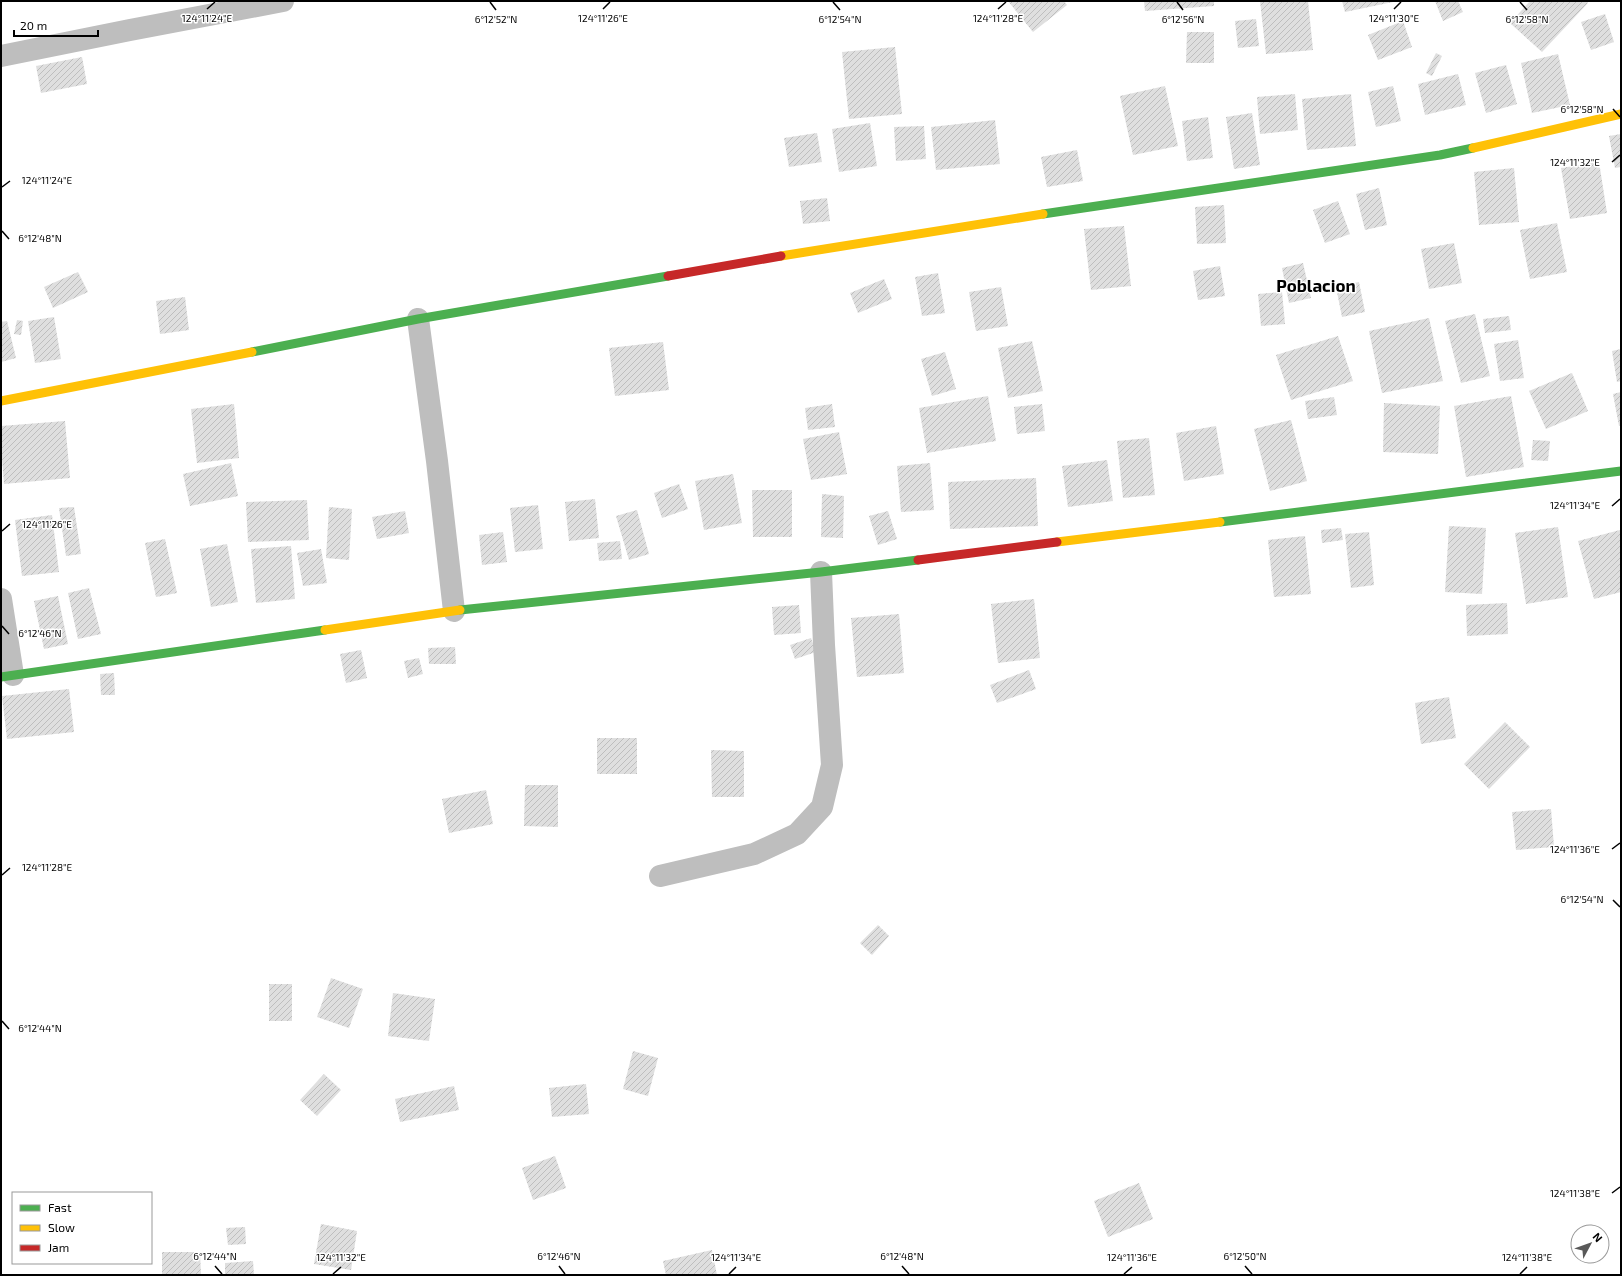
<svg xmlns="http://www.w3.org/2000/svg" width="1622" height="1276" font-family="'Exo 2',sans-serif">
	<defs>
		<pattern id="building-hatch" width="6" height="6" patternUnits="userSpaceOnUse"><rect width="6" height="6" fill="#dfdfdf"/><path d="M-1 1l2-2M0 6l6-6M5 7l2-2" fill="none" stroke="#bebebe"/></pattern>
	</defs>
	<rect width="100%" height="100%" fill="#fff"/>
	<g fill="url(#building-hatch)">
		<polygon points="1008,1 1064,1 1067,5 1033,32"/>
		<polygon points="1144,1 1214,1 1214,6 1145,11"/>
		<polygon points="1260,1 1308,1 1313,50 1266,54"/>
		<polygon points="1342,1 1393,1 1393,2 1345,12"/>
		<polygon points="1435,1 1458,1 1463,12 1443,21"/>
		<polygon points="1530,1 1586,1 1588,3 1542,52 1510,23"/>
		<polygon points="1605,14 1614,42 1591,50 1581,22"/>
		<polygon points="1256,19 1259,46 1238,48 1235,21"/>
		<polygon points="1403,21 1412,47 1378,60 1368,35"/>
		<polygon points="1187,32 1214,32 1214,63 1186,63"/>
		<polygon points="895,47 902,114 849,119 842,52"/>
		<polygon points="1436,53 1442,56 1432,76 1426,73"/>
		<polygon points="1558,54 1570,105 1532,113 1521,63"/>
		<polygon points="82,57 87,84 41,93 36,66"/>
		<polygon points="1506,65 1517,104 1486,113 1475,73"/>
		<polygon points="1458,74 1466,105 1425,115 1418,84"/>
		<polygon points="1165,86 1178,146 1133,155 1120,96"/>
		<polygon points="1393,86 1401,121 1376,127 1368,92"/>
		<polygon points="1295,94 1298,130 1260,134 1257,97"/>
		<polygon points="1351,94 1356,146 1307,150 1302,99"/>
		<polygon points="1252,113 1260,165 1234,169 1226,117"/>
		<polygon points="1208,117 1213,158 1187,161 1182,121"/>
		<polygon points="995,120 1000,164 936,170 931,127"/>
		<polygon points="870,123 877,166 839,172 832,129"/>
		<polygon points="924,126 926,159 896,161 894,127"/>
		<polygon points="817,133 822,162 789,167 784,138"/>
		<polygon points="1621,134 1621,167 1615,168 1609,136"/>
		<polygon points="1077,150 1083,181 1047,187 1041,157"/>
		<polygon points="1599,162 1607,213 1570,219 1561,168"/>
		<polygon points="1514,168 1519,222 1479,225 1474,172"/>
		<polygon points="1379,188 1387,225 1365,230 1356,194"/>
		<polygon points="827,198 830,221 803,224 800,201"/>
		<polygon points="1338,201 1350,234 1325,243 1313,210"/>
		<polygon points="1224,205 1226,243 1197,244 1195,207"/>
		<polygon points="1557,223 1567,272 1530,279 1520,230"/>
		<polygon points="1124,226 1131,286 1091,290 1084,229"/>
		<polygon points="1454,243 1462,283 1429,289 1421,249"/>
		<polygon points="1303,263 1311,298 1289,303 1282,268"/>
		<polygon points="1220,266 1225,296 1198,300 1193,271"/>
		<polygon points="78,272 88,292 53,308 44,287"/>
		<polygon points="938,273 945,313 922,316 915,277"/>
		<polygon points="884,279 892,299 858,313 850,293"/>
		<polygon points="1359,282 1365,312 1342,317 1336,287"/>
		<polygon points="1001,287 1008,326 976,331 969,292"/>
		<polygon points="1282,292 1285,324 1261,326 1258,294"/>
		<polygon points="185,297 189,330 160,334 156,301"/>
		<polygon points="1475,314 1490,376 1461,383 1445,321"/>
		<polygon points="1509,316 1511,330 1485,333 1483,319"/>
		<polygon points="54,317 61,359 35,363 28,321"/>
		<polygon points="1429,318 1443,381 1382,393 1369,331"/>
		<polygon points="17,320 23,321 21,335 14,334"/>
		<polygon points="7,321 16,358 1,362 1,322"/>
		<polygon points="1338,336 1353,381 1291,400 1276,355"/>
		<polygon points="1518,340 1524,378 1500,381 1494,344"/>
		<polygon points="1032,341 1043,391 1008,398 998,348"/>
		<polygon points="663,342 669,390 615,396 609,348"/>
		<polygon points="1621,349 1621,381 1617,382 1612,351"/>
		<polygon points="945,352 956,389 932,396 921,359"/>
		<polygon points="1572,373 1588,411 1546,429 1529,391"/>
		<polygon points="1621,392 1621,426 1619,426 1613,394"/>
		<polygon points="988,396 996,441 927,453 919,408"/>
		<polygon points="1511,396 1524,467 1466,477 1454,406"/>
		<polygon points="1334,397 1337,415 1308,419 1305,401"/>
		<polygon points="1384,403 1440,406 1438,454 1383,452"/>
		<polygon points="234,404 239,458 197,463 191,409"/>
		<polygon points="832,404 835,427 808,430 805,408"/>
		<polygon points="1042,404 1045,431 1017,434 1014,407"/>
		<polygon points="1291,420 1307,481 1270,491 1254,429"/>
		<polygon points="65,421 70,478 4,484 1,446 1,426"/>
		<polygon points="1216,426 1224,474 1184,481 1176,433"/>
		<polygon points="839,432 847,474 811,480 803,439"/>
		<polygon points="1149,438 1155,495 1123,498 1117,441"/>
		<polygon points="1533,440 1550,441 1548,461 1531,460"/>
		<polygon points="1107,460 1113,501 1068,507 1062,466"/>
		<polygon points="231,463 238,496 190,506 183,474"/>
		<polygon points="930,463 934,510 901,512 897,466"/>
		<polygon points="733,474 742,523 704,530 695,481"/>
		<polygon points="1036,478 1038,526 950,529 948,482"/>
		<polygon points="679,484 688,509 662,518 654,493"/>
		<polygon points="752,490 792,490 792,537 753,537"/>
		<polygon points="822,494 844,496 843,538 821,537"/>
		<polygon points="595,499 599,538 569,541 565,502"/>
		<polygon points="307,500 309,540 248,542 246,502"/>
		<polygon points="538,505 543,549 515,552 510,508"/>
		<polygon points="74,507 81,554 66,556 59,508"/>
		<polygon points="329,507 352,509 349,560 326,558"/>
		<polygon points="637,510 649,554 629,560 616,516"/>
		<polygon points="405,511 409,533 377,539 372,517"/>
		<polygon points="888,511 897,539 878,545 869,516"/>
		<polygon points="52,515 59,572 22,576 15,520"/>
		<polygon points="1449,526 1486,528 1482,594 1445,592"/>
		<polygon points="1558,527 1568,597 1526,604 1515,533"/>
		<polygon points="1341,528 1343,540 1322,543 1321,530"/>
		<polygon points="1620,530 1621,592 1594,599 1578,541"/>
		<polygon points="503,532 507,562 482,565 479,535"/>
		<polygon points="1369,532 1374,585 1351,588 1345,534"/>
		<polygon points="1305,536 1311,594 1274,597 1268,540"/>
		<polygon points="165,539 177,593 156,597 145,543"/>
		<polygon points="620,541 622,559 599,561 597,543"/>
		<polygon points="227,544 238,602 211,607 200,549"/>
		<polygon points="291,546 295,599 256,603 251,549"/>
		<polygon points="321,549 327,583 303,586 297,553"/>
		<polygon points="89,588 101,634 78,639 68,593"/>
		<polygon points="58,596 68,644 44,649 34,601"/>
		<polygon points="1034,599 1040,658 998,663 991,604"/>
		<polygon points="1507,603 1508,634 1467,636 1466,605"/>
		<polygon points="799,605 801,633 774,635 772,607"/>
		<polygon points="899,614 904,673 857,677 851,618"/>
		<polygon points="811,638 816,652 795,659 790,645"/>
		<polygon points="455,647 456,664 429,664 428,648"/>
		<polygon points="361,650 367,678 346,683 340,654"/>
		<polygon points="419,658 423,674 408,678 404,661"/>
		<polygon points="1029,670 1036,689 997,703 990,685"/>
		<polygon points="114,673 115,695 101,695 100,674"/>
		<polygon points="69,689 74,732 7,739 2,696"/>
		<polygon points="1449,697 1456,738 1421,744 1415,703"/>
		<polygon points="1505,722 1530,747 1489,789 1464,764"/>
		<rect x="597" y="738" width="40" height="36"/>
		<polygon points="711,750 744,751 744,797 712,797"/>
		<polygon points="525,785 558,785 558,827 524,826"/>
		<polygon points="486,790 493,824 449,833 442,799"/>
		<polygon points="1551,809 1554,847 1516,850 1512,812"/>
		<polygon points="878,925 889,936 872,955 860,943"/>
		<polygon points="331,978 363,989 349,1028 317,1017"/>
		<rect x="269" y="984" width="23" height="37"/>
		<polygon points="393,993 435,999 429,1041 388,1036"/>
		<polygon points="633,1051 658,1058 648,1096 623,1089"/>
		<polygon points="324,1074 341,1090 317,1116 300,1100"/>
		<polygon points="586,1084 589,1114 552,1117 549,1088"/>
		<polygon points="454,1086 459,1110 400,1122 395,1099"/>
		<polygon points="555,1156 566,1188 533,1200 522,1168"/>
		<polygon points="1139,1183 1153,1219 1108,1237 1094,1201"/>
		<polygon points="321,1224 357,1231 351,1270 314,1264"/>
		<polygon points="245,1227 246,1244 228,1245 226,1228"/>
		<polygon points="712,1250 717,1275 666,1275 663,1261"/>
		<polygon points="162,1252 200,1252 201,1275 162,1275"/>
		<polygon points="253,1261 254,1275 225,1275 225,1263"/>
	</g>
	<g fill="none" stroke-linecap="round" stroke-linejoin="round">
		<g stroke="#bebebe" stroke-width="22">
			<polyline points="1,56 130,30 283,1"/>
			<polyline points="418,319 437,461 454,611"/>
			<polyline points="1,599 13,675"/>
			<polyline points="660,876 754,854 797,834 822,807 832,765 824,645 821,572"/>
		</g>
		<g stroke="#4caf50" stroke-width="9">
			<polyline points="1043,214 1440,155 1473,148"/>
			<polyline points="252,352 418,319 668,276"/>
			<polyline points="1220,522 1621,471"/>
			<polyline points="460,610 821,572 918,560"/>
			<polyline points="1,677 325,630"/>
		</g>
		<g stroke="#ffc107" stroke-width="9">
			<polyline points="1473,148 1621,114"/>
			<polyline points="781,256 1043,214"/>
			<polyline points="1,401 252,352"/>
			<polyline points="1057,542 1220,522"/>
			<polyline points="325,630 460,610"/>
		</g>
		<g stroke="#c62828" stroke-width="9">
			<polyline points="668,276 781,256"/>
			<polyline points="918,560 1057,542"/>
		</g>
	</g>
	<path fill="none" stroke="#000" stroke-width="1.5" d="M490,2L496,10M833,2L840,10M1177,2L1183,10M1520,2L1527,10M207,9L215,2M603,9L610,2M998,9L1006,2M1394,9L1401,2M1613,109L1620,117M1612,162L1620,155M2,187L10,181M2,231L9,239M1612,506L1620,499M2,531L10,524M2,626L9,634M1612,849L1620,843M2,875L10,868M1613,900L1620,907M2,1021L9,1029M1612,1193L1620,1187M215,1266L222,1274M559,1266L565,1274M902,1266L909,1274M1245,1266L1252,1274M333,1274L341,1267M729,1274L736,1267M1124,1274L1132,1267M1520,1274L1527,1267"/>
	<g text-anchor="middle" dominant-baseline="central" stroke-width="3" stroke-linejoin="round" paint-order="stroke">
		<g font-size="17" font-weight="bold" fill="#000" stroke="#fff">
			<text x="1316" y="285">Poblacion</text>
		</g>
	</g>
	<g font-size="10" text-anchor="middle" fill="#000" stroke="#fff" stroke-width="3" stroke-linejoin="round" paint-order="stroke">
		<text x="207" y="22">124°11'24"E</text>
		<text x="603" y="22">124°11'26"E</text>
		<text x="998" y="22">124°11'28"E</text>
		<text x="1394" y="22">124°11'30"E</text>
		<text x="1527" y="23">6°12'58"N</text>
		<text x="840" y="23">6°12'54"N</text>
		<text x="1183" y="23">6°12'56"N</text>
		<text x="496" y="23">6°12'52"N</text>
		<text x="1582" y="113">6°12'58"N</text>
		<text x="1575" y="166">124°11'32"E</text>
		<text x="47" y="184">124°11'24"E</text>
		<text x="40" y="242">6°12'48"N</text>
		<text x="1575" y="509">124°11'34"E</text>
		<text x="47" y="528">124°11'26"E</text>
		<text x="40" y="637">6°12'46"N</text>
		<text x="1575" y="853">124°11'36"E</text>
		<text x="47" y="871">124°11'28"E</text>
		<text x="1582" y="903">6°12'54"N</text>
		<text x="40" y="1032">6°12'44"N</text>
		<text x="1575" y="1197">124°11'38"E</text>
		<text x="215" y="1260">6°12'44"N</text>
		<text x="559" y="1260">6°12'46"N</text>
		<text x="902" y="1260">6°12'48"N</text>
		<text x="1245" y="1260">6°12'50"N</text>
		<text x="341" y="1261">124°11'32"E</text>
		<text x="736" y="1261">124°11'34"E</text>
		<text x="1132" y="1261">124°11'36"E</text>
		<text x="1527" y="1261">124°11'38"E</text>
	</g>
	<rect width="1622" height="1276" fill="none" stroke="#000000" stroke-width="4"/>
	<rect x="12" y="1192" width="140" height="72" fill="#ffffff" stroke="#999999"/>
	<rect x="20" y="1205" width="20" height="6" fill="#4caf50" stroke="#999999"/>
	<text x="48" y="1212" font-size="12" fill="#000000">Fast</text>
	<rect x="20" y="1225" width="20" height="6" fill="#ffc107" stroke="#999999"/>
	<text x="48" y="1232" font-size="12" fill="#000000">Slow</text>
	<rect x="20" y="1245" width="20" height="6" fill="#c62828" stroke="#999999"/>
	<text x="48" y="1252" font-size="12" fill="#000000">Jam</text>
	<g transform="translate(1590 1244) rotate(49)"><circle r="19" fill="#ffffff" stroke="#999999"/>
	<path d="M0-3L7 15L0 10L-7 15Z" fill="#595959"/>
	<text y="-6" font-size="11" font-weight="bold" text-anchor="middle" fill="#000000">N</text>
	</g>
	<path d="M14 30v6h84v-6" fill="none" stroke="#000000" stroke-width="2"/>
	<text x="20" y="30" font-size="12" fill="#000000" stroke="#ffffff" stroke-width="3" paint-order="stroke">20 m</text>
</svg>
